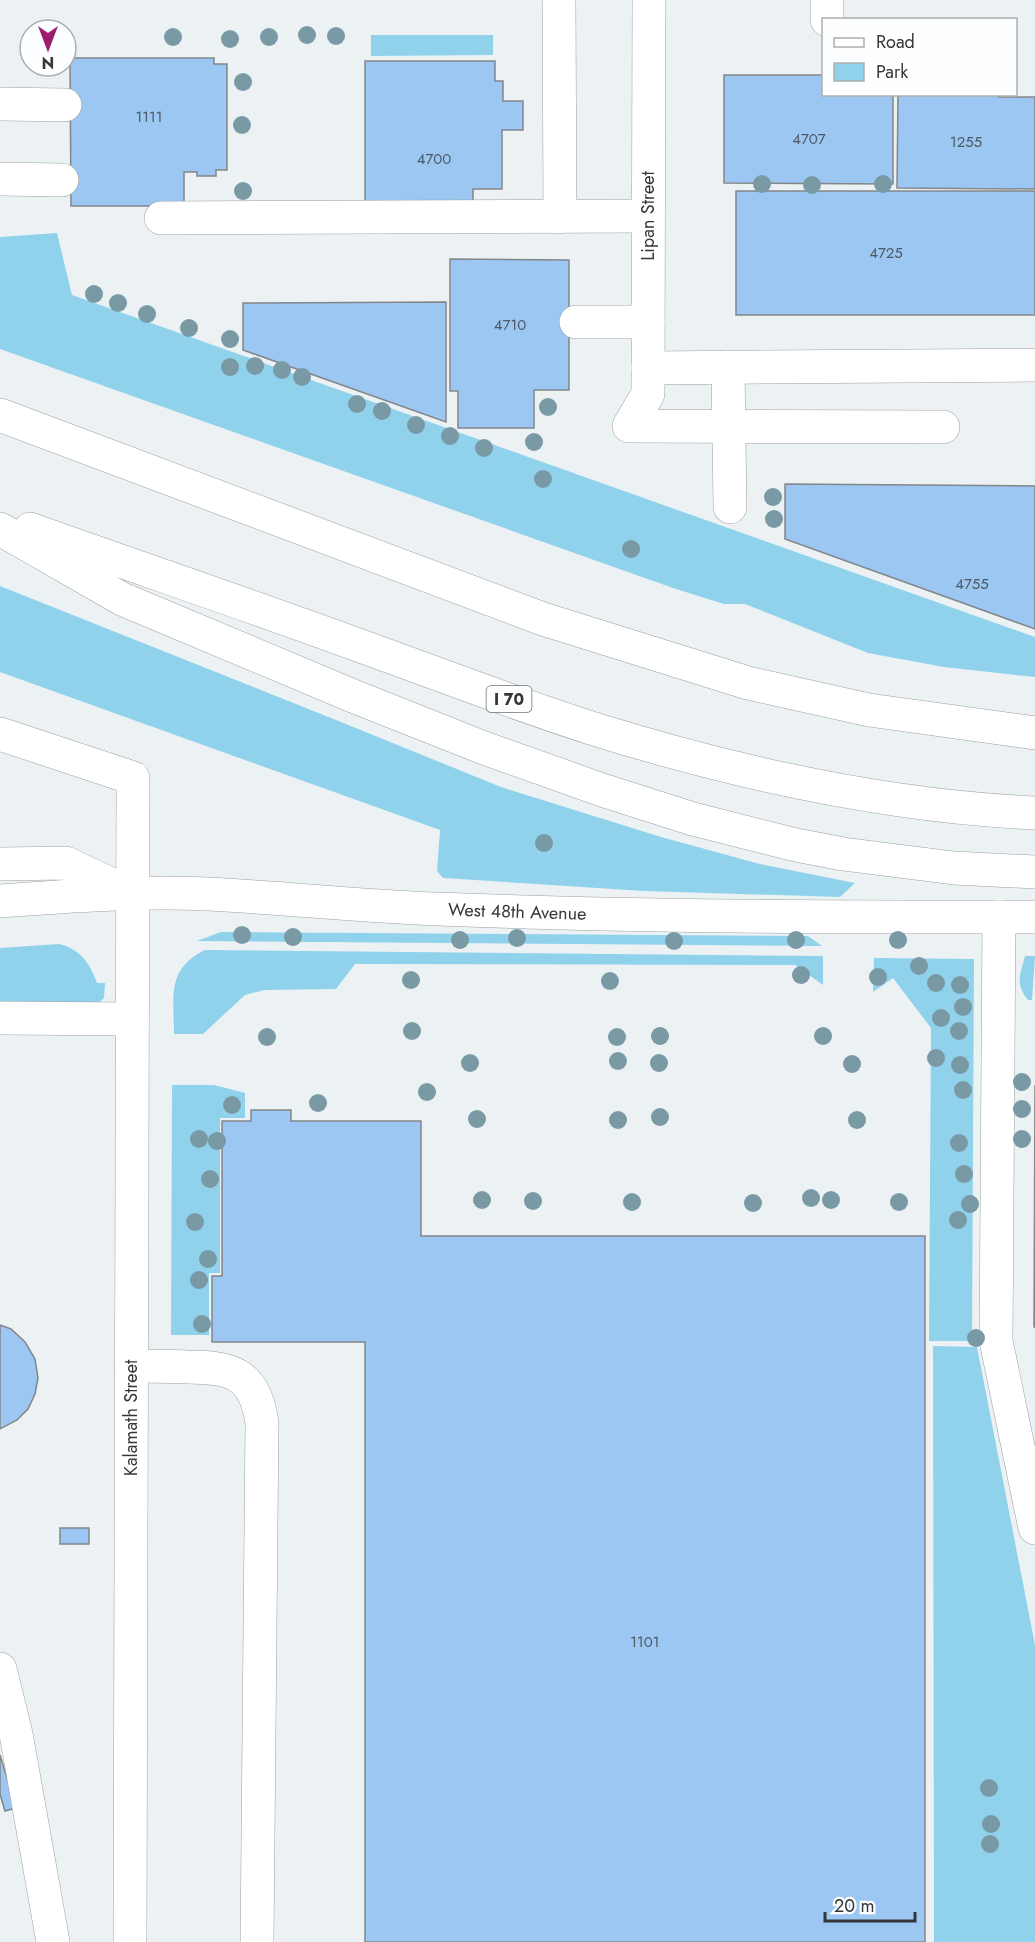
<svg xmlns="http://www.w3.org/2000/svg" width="1035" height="1942" font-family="Jost,sans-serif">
	<rect width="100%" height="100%" fill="#ecf2f4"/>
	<g fill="#90d2eb">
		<polygon points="371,35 493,35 493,55 371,56"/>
		<polygon points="57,233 72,295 1035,637 1035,677 944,667 868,653 745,604 724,604 673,588 0,349 0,237"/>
		<polygon points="0,586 346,724 501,787 661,837 760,864 855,883 840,897 644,891 443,878 437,871 440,830 0,672"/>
		<polygon points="221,932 808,936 822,946 197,941"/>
		<path d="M59,944C80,949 90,963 97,983H105L104,998L97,1004H0V948Z"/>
		<path d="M205,950L823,956V985L795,965L355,964L336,989L264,990L245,995L203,1034H174C174,997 166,969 205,950Z"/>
		<path d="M1025,956H1035L1032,1000H1028C1015,984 1020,975 1025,956Z"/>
		<polygon points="874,958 974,959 972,1341 929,1341 931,1028 893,978 873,992"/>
		<polygon points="172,1085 214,1085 245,1093 245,1118 220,1118 220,1273 209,1273 209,1335 171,1335"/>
		<polygon points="933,1346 977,1347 1035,1645 1035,1942 934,1942"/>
	</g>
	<g fill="#9bc7f2" stroke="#83868a" stroke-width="1.5">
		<polygon points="70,58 214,58 214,64 227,64 227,170 216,170 216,176 197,176 197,172 184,172 184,206 71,206"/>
		<polygon points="365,61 495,61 495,81 503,81 503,101 523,101 523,130 502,130 502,189 473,189 473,205 365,204"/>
		<polygon points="724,75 824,75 824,94 893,94 893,184 724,183"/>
		<polygon points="898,94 999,94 999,97 1035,97 1035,189 897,188"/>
		<rect x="736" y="191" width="299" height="124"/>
		<polygon points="450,259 569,260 569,390 534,390 534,428 458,428 458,391 450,391"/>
		<polygon points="446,302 446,422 243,350 243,303"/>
		<polygon points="785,484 1035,486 1035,629 785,539"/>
		<polygon points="1035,1085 1035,1327 1034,1327"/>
		<polygon points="251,1110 291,1110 291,1121 421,1121 421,1236 925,1236 925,1942 365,1942 365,1342 212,1342 212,1276 222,1276 222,1121 251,1121"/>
		<polygon points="0,1325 11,1329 25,1342 35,1359 38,1378 35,1394 28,1409 17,1420 0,1429"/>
		<rect x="60" y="1528" width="29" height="16"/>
		<polygon points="0,1755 16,1808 5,1811 0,1794"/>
	</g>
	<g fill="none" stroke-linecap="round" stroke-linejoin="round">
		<g stroke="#9ba0a2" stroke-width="34">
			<g id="minor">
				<polyline points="559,0 560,217"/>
				<polyline points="649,0 648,394 629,426 943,427"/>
				<polyline points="827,0 827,20"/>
				<polyline points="0,104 65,105"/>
				<polyline points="0,179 62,180"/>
				<polyline points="161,218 648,216"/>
				<polyline points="576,322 648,322"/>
				<polyline points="728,367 730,507"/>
				<polyline points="648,368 1035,365"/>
				<polyline points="0,734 133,778 130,1942"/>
				<polyline points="0,864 66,863 125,891"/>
				<path id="s1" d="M0,901C69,896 139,891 208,894C284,898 360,906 437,909C636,917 836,917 1035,917"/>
				<polyline points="999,917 996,1341 1035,1528"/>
				<polyline points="0,1018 132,1019"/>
				<path d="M131,1366C150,1366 168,1366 187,1367C232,1367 255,1373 262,1423L257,1942"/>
				<polyline points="0,1669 16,1734 53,1942"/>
			</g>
		</g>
		<g stroke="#9ba0a2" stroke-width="34">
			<g id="highway">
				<polyline points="0,415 543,619 748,683 869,710 1035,733"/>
				<polyline points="0,529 122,599 353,696 484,748 602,790 693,819 796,845 843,854 954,868 1035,872"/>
				<path d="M30,529C139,568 249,605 358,645C436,673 513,703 591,728C735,773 884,806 1035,813"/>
			</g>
		</g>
		<use href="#minor" stroke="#fff" stroke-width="33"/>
		<use href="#highway" stroke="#fff" stroke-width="33"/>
	</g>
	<g fill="#7999a5">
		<circle cx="307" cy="35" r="9"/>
		<circle cx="336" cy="36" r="9"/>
		<circle cx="173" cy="37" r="9"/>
		<circle cx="269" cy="37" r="9"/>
		<circle cx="230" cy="39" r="9"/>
		<circle cx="243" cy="82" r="9"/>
		<circle cx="242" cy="125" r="9"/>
		<circle cx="762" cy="184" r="9"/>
		<circle cx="883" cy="184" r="9"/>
		<circle cx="812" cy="185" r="9"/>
		<circle cx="243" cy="191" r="9"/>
		<circle cx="94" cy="294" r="9"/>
		<circle cx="118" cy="303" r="9"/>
		<circle cx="147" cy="314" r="9"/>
		<circle cx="189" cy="328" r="9"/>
		<circle cx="230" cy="339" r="9"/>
		<circle cx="255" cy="366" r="9"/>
		<circle cx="230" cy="367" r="9"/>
		<circle cx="282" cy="370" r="9"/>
		<circle cx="302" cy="377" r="9"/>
		<circle cx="357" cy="404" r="9"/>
		<circle cx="548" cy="407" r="9"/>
		<circle cx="382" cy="411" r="9"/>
		<circle cx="416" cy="425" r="9"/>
		<circle cx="450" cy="436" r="9"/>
		<circle cx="534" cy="442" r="9"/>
		<circle cx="484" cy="448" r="9"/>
		<circle cx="543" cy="479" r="9"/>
		<circle cx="773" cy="497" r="9"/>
		<circle cx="774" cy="519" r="9"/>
		<circle cx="631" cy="549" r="9"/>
		<circle cx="544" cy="843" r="9"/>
		<circle cx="242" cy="935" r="9"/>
		<circle cx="293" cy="937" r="9"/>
		<circle cx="517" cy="938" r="9"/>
		<circle cx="460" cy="940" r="9"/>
		<circle cx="796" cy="940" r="9"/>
		<circle cx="898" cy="940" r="9"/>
		<circle cx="674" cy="941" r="9"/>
		<circle cx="919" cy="966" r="9"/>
		<circle cx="801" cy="975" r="9"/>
		<circle cx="878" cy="977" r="9"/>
		<circle cx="411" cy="980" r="9"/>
		<circle cx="610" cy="981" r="9"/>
		<circle cx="936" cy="983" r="9"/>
		<circle cx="960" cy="985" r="9"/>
		<circle cx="963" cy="1007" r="9"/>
		<circle cx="941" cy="1018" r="9"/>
		<circle cx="412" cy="1031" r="9"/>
		<circle cx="959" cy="1031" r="9"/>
		<circle cx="660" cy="1036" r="9"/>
		<circle cx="823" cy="1036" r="9"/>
		<circle cx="267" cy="1037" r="9"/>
		<circle cx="617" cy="1037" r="9"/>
		<circle cx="936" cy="1058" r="9"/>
		<circle cx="618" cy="1061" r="9"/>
		<circle cx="470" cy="1063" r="9"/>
		<circle cx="659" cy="1063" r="9"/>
		<circle cx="852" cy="1064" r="9"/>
		<circle cx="960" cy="1065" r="9"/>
		<circle cx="1022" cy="1082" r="9"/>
		<circle cx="963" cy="1090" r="9"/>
		<circle cx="427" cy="1092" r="9"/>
		<circle cx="318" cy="1103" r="9"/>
		<circle cx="232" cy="1105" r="9"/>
		<circle cx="1022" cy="1109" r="9"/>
		<circle cx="660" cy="1117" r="9"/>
		<circle cx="477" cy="1119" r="9"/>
		<circle cx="618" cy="1120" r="9"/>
		<circle cx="857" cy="1120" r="9"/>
		<circle cx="199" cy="1139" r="9"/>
		<circle cx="1022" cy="1139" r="9"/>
		<circle cx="217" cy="1141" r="9"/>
		<circle cx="959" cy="1143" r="9"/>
		<circle cx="964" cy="1174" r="9"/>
		<circle cx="210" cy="1179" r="9"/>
		<circle cx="811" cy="1198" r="9"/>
		<circle cx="482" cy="1200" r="9"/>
		<circle cx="831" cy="1200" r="9"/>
		<circle cx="533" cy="1201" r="9"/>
		<circle cx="632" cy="1202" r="9"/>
		<circle cx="899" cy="1202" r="9"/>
		<circle cx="753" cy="1203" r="9"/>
		<circle cx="970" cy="1204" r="9"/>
		<circle cx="958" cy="1220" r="9"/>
		<circle cx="195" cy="1222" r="9"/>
		<circle cx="208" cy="1259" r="9"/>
		<circle cx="199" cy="1280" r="9"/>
		<circle cx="202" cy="1324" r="9"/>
		<circle cx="976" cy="1338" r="9"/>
		<circle cx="989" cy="1788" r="9"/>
		<circle cx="991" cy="1824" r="9"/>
		<circle cx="990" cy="1844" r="9"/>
	</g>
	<g text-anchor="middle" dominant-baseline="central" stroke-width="4.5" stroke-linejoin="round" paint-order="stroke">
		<g font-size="15" fill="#4e5a66">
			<text x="149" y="117">1111</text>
			<text x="809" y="139">4707</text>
			<text x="966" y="142">1255</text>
			<text x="434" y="159">4700</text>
			<text x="886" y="253">4725</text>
			<text x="510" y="325">4710</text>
			<text x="972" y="584">4755</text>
			<text x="645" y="1642">1101</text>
		</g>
		<rect fill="#fdfeff" stroke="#707273" stroke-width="1.5" x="486.5" y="686" width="45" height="26" rx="4.5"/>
		<g font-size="16" font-weight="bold" fill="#343637">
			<text x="509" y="699">I 70</text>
		</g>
		<g font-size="18" fill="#343637" stroke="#fdfeff">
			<text transform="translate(648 216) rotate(-90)">Lipan Street</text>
			<text stroke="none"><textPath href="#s1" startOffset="518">West 48th Avenue</textPath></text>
			<text transform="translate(131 1418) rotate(-90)">Kalamath Street</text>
		</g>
	</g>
	<rect x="822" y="18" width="195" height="78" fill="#fdfeff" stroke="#adaeaf" stroke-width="1.5"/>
	<rect x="834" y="38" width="30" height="9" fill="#ffffff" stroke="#adaeaf" stroke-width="1.5"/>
	<text x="876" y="48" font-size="18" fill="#343637">Road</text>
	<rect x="834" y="63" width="30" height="18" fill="#90d2eb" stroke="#adaeaf" stroke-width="1.5"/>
	<text x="876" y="78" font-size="18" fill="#343637">Park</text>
	<g transform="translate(48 48) rotate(180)"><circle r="28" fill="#fdfeff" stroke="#adaeaf" stroke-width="1.5"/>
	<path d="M0-4.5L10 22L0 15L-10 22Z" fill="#9d1e71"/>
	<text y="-9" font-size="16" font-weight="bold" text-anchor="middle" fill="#343637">N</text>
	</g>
	<path d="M825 1912v9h90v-9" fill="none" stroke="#343637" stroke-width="3"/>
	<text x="834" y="1912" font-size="18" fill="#343637" stroke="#fdfeff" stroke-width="4.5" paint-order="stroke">20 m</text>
</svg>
